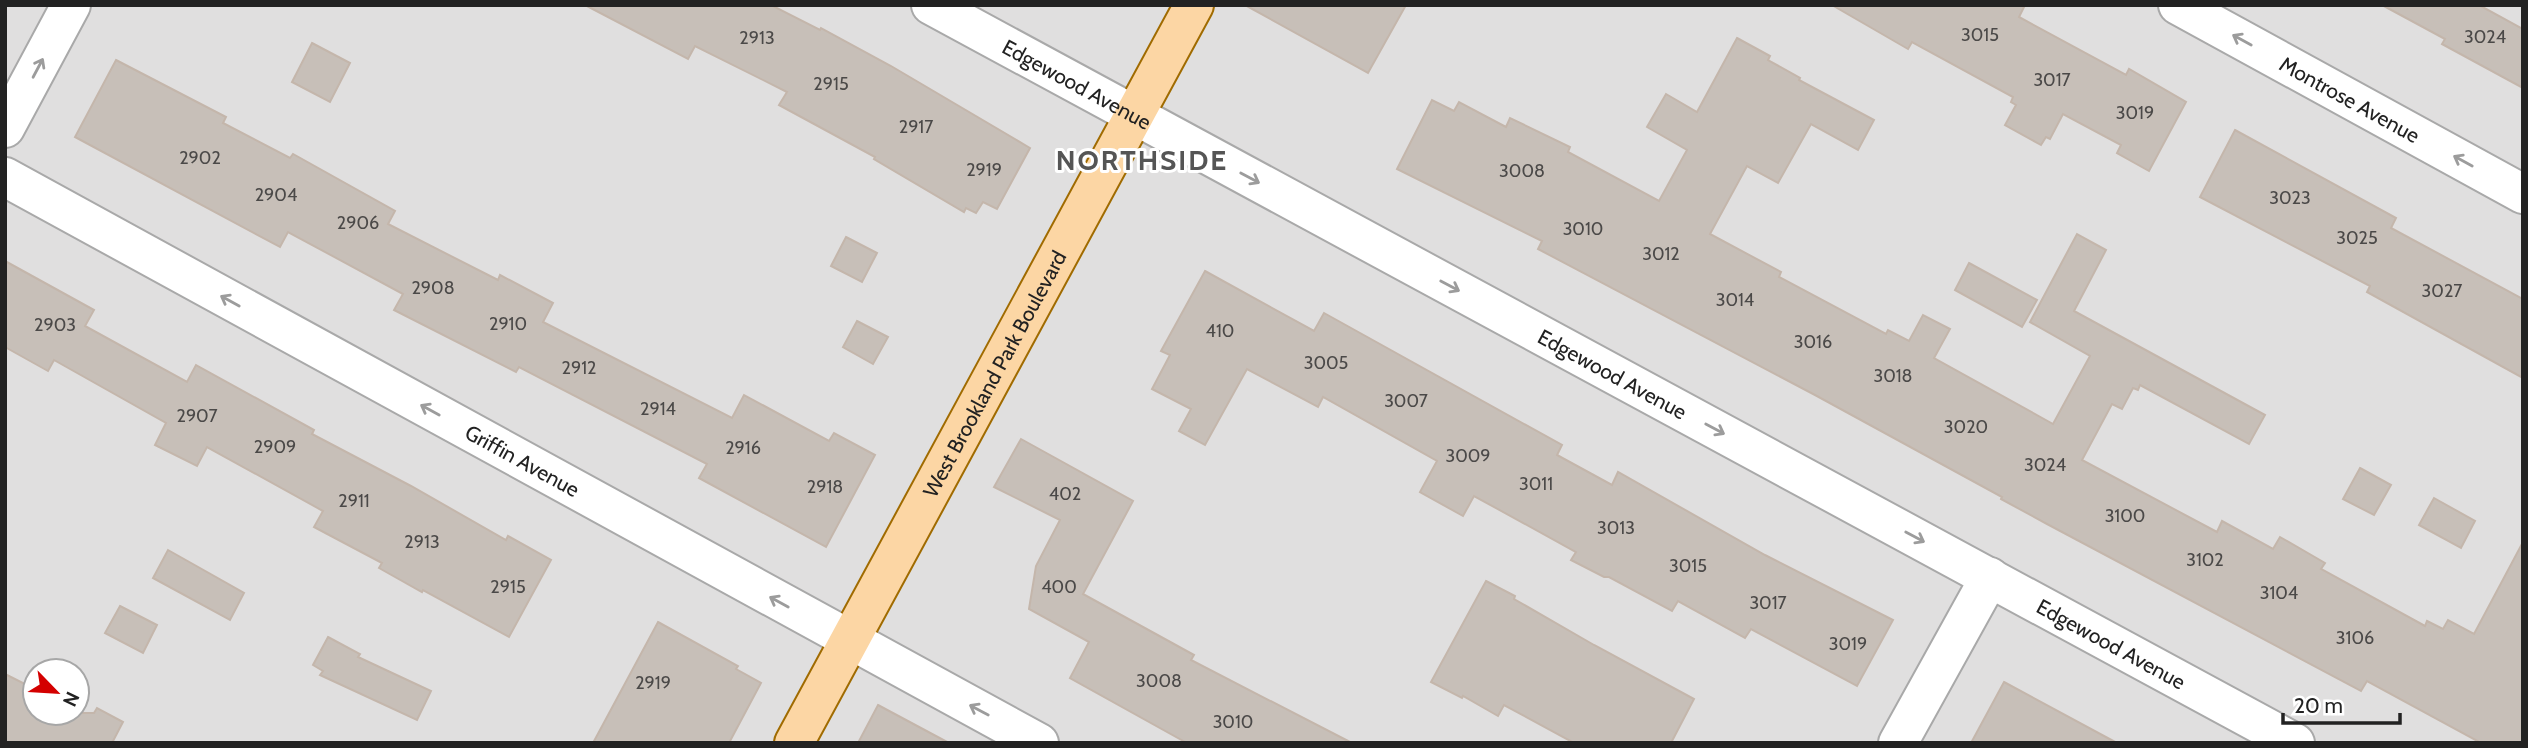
<svg xmlns="http://www.w3.org/2000/svg" width="2528" height="748" font-family="Cabin,sans-serif">
	<rect width="100%" height="100%" fill="#f2efe9"/>
	<path fill="#e0dfdf" fill-rule="evenodd" d="M5,5H2523V743H5ZM35,671H77V713H35Z"/>
	<g fill="#c7bfb8" stroke="#c4b6ab" stroke-width="2">
		<polygon points="585,5 771,5 820,30 821,28 891,66 1030,148 997,209 983,202 976,213 966,208 964,212 874,159 875,157 779,105 787,92 695,46 688,59"/>
		<polygon points="1245,5 1406,5 1368,73"/>
		<polygon points="1832,5 2025,5 2019,17 2126,75 2129,69 2186,102 2149,171 2117,153 2121,145 2063,114 2050,139 2046,137 2041,145 2005,125 2016,105 2011,102 2013,97 1912,42 1908,49"/>
		<polygon points="2382,5 2479,5 2523,29 2523,88 2442,44 2445,39"/>
		<polygon points="1737,38 1770,56 1768,60 1800,78 1799,80 1874,120 1858,150 1811,124 1778,183 1747,166 1710,234 1781,272 1779,277 1886,334 1888,330 1909,341 1923,315 1950,329 1934,358 2053,424 2090,356 2030,322 2077,234 2106,250 2074,311 2265,415 2249,444 2140,385 2138,390 2133,388 2122,409 2112,404 2082,460 2217,532 2222,521 2273,549 2280,537 2325,563 2321,569 2425,626 2427,621 2443,629 2448,620 2474,634 2523,542 2523,743 2481,743 2367,681 2361,691 2047,524 2001,499 2002,497 1815,395 1538,249 1542,241 1397,169 1432,100 1454,111 1459,102 1506,127 1510,118 1570,147 1568,152 1659,201 1687,150 1647,127 1666,94 1697,112"/>
		<polygon points="312,43 350,63 330,102 292,82"/>
		<polygon points="116,60 226,117 223,123 290,158 293,154 395,211 388,224 498,280 500,275 553,303 543,322 732,418 744,395 829,441 834,433 875,455 826,547 699,478 707,464 519,367 516,372 394,310 403,294 288,232 280,247 75,137"/>
		<polygon points="2235,130 2396,218 2391,228 2523,299 2523,378 2367,292 2370,286 2200,197"/>
		<polygon points="846,237 877,253 862,282 831,266"/>
		<polygon points="5,261 94,310 85,326 187,382 196,365 314,430 312,434 411,486 506,540 508,536 551,560 509,637 423,590 422,592 379,568 382,563 314,527 323,511 207,447 197,466 155,445 166,423 54,360 48,371 5,347"/>
		<polygon points="1969,263 2037,300 2022,327 1955,290"/>
		<polygon points="1205,271 1314,331 1324,313 1562,445 1557,455 1612,485 1618,472 1765,555 1893,620 1857,686 1751,629 1745,638 1678,601 1672,611 1609,577 1604,577 1571,560 1576,552 1474,496 1463,516 1420,492 1437,461 1323,397 1318,407 1247,369 1205,445 1179,431 1191,409 1152,389 1170,355 1161,351"/>
		<polygon points="857,321 888,337 873,364 843,347"/>
		<polygon points="1021,439 1133,501 1083,594 1194,655 1191,660 1352,743 1187,743 1070,678 1089,642 1029,609 1036,566 1060,520 994,487"/>
		<polygon points="2360,468 2391,485 2374,515 2343,499"/>
		<polygon points="2434,498 2475,521 2461,548 2419,525"/>
		<polygon points="168,550 244,593 230,620 153,578"/>
		<polygon points="1486,581 1515,596 1514,599 1594,645 1694,699 1671,743 1574,743 1504,705 1498,716 1463,696 1462,698 1431,682"/>
		<polygon points="120,606 157,625 143,653 105,633"/>
		<polygon points="658,622 738,666 736,669 761,683 729,743 593,743"/>
		<polygon points="328,637 360,654 358,657 431,691 417,720 320,675 323,671 313,665"/>
		<polygon points="5,674 35,689 35,713 94,713 97,708 123,722 112,743 5,743"/>
		<polygon points="2004,682 2117,743 1971,743"/>
		<polygon points="878,705 949,743 858,743"/>
	</g>
	<g fill="none" stroke-linecap="round" stroke-linejoin="round">
		<g stroke="#a9a9a9" stroke-width="42">
			<g id="minor">
				<path id="s1" d="M931,5L2295,743"/>
				<path id="s2" d="M2178,5L2523,194"/>
				<polyline points="5,128 71,5"/>
				<path id="s3" d="M5,177L1039,743"/>
				<polyline points="1898,743 1990,577"/>
			</g>
		</g>
		<g stroke="#a06b00" stroke-width="42">
			<g id="major">
				<path id="s4" d="M794,743L1194,5"/>
			</g>
		</g>
		<use href="#minor" stroke="#fff" stroke-width="38"/>
		<use href="#major" stroke="#fcd6a4" stroke-width="38"/>
	</g>
	<defs><path id="oneway-shaft" d="M-6 0H5M1.5-3L5.5 0L1.5 3" fill="none" stroke-width="1.6" stroke-linecap="round" stroke-linejoin="round" transform="scale(1.75)"/></defs>
	<g stroke="#9c9c9c">
		<use href="#oneway-shaft" transform="translate(2242 40) rotate(-151)"/>
		<use href="#oneway-shaft" transform="translate(38 68) rotate(-62)"/>
		<use href="#oneway-shaft" transform="translate(2463 161) rotate(-151)"/>
		<use href="#oneway-shaft" transform="translate(1250 178) rotate(28)"/>
		<use href="#oneway-shaft" transform="translate(1450 286) rotate(28)"/>
		<use href="#oneway-shaft" transform="translate(230 301) rotate(-151)"/>
		<use href="#oneway-shaft" transform="translate(430 410) rotate(-151)"/>
		<use href="#oneway-shaft" transform="translate(1715 429) rotate(28)"/>
		<use href="#oneway-shaft" transform="translate(1915 537) rotate(28)"/>
		<use href="#oneway-shaft" transform="translate(779 602) rotate(-151)"/>
		<use href="#oneway-shaft" transform="translate(979 710) rotate(-152)"/>
	</g>
	<g text-anchor="middle" dominant-baseline="central" stroke-width="6" stroke-linejoin="round" paint-order="stroke">
		<g font-size="18" fill="#4b4948">
			<text x="1980" y="35">3015</text>
			<text x="2485" y="37">3024</text>
			<text x="757" y="38">2913</text>
			<text x="2052" y="80">3017</text>
			<text x="831" y="84">2915</text>
			<text x="2135" y="113">3019</text>
			<text x="916" y="127">2917</text>
			<text x="200" y="158">2902</text>
			<text x="984" y="170">2919</text>
			<text x="1522" y="171">3008</text>
			<text x="276" y="195">2904</text>
			<text x="2290" y="198">3023</text>
			<text x="358" y="223">2906</text>
			<text x="1583" y="229">3010</text>
			<text x="2357" y="238">3025</text>
			<text x="1661" y="254">3012</text>
			<text x="433" y="288">2908</text>
			<text x="2442" y="291">3027</text>
			<text x="1735" y="300">3014</text>
			<text x="508" y="324">2910</text>
			<text x="55" y="325">2903</text>
			<text x="1220" y="331">410</text>
			<text x="1813" y="342">3016</text>
			<text x="1326" y="363">3005</text>
			<text x="579" y="368">2912</text>
			<text x="1893" y="376">3018</text>
			<text x="1406" y="401">3007</text>
			<text x="658" y="409">2914</text>
			<text x="197" y="416">2907</text>
			<text x="1966" y="427">3020</text>
			<text x="275" y="447">2909</text>
			<text x="743" y="448">2916</text>
			<text x="1468" y="456">3009</text>
			<text x="2045" y="465">3024</text>
			<text x="1536" y="484">3011</text>
			<text x="825" y="487">2918</text>
			<text x="1065" y="494">402</text>
			<text x="354" y="501">2911</text>
			<text x="2125" y="516">3100</text>
			<text x="1616" y="528">3013</text>
			<text x="422" y="542">2913</text>
			<text x="2205" y="560">3102</text>
			<text x="1688" y="566">3015</text>
			<text x="508" y="587">2915</text>
			<text x="1059" y="587">400</text>
			<text x="2279" y="593">3104</text>
			<text x="1768" y="603">3017</text>
			<text x="2355" y="638">3106</text>
			<text x="1848" y="644">3019</text>
			<text x="1159" y="681">3008</text>
			<text x="653" y="683">2919</text>
			<text x="1233" y="722">3010</text>
		</g>
		<g font-size="21" fill="#222" stroke="#fff">
			<text stroke="none"><textPath href="#s1" startOffset="166">Edgewood Avenue</textPath></text>
			<text stroke="none"><textPath href="#s2" startOffset="196">Montrose Avenue</textPath></text>
			<text stroke="none"><textPath href="#s4" startOffset="420">West Brookland Park Boulevard</textPath></text>
			<text stroke="none"><textPath href="#s1" startOffset="775">Edgewood Avenue</textPath></text>
			<text stroke="none"><textPath href="#s3" startOffset="590">Griffin Avenue</textPath></text>
			<text stroke="none"><textPath href="#s1" startOffset="1342">Edgewood Avenue</textPath></text>
		</g>
		<g font-size="28" font-weight="bold" letter-spacing="2" fill="#555" stroke="#fff">
			<text x="1142" y="160">NORTHSIDE</text>
		</g>
	</g>
	<rect width="2528" height="748" fill="none" stroke="#222222" stroke-width="14"/>
	<g transform="translate(56 692) rotate(115)"><circle r="33" fill="#ffffff" stroke="#a7a7a7" stroke-width="2"/>
	<path d="M0-5L12 26L0 18L-12 26Z" fill="#d40000"/>
	<text y="-10" font-size="19" font-weight="bold" text-anchor="middle" fill="#222222">N</text>
	</g>
	<path d="M2283 713v10h117v-10" fill="none" stroke="#222222" stroke-width="3.5"/>
	<text x="2294" y="713" font-size="21" fill="#222222" stroke="#ffffff" stroke-width="5" paint-order="stroke">20 m</text>
</svg>
